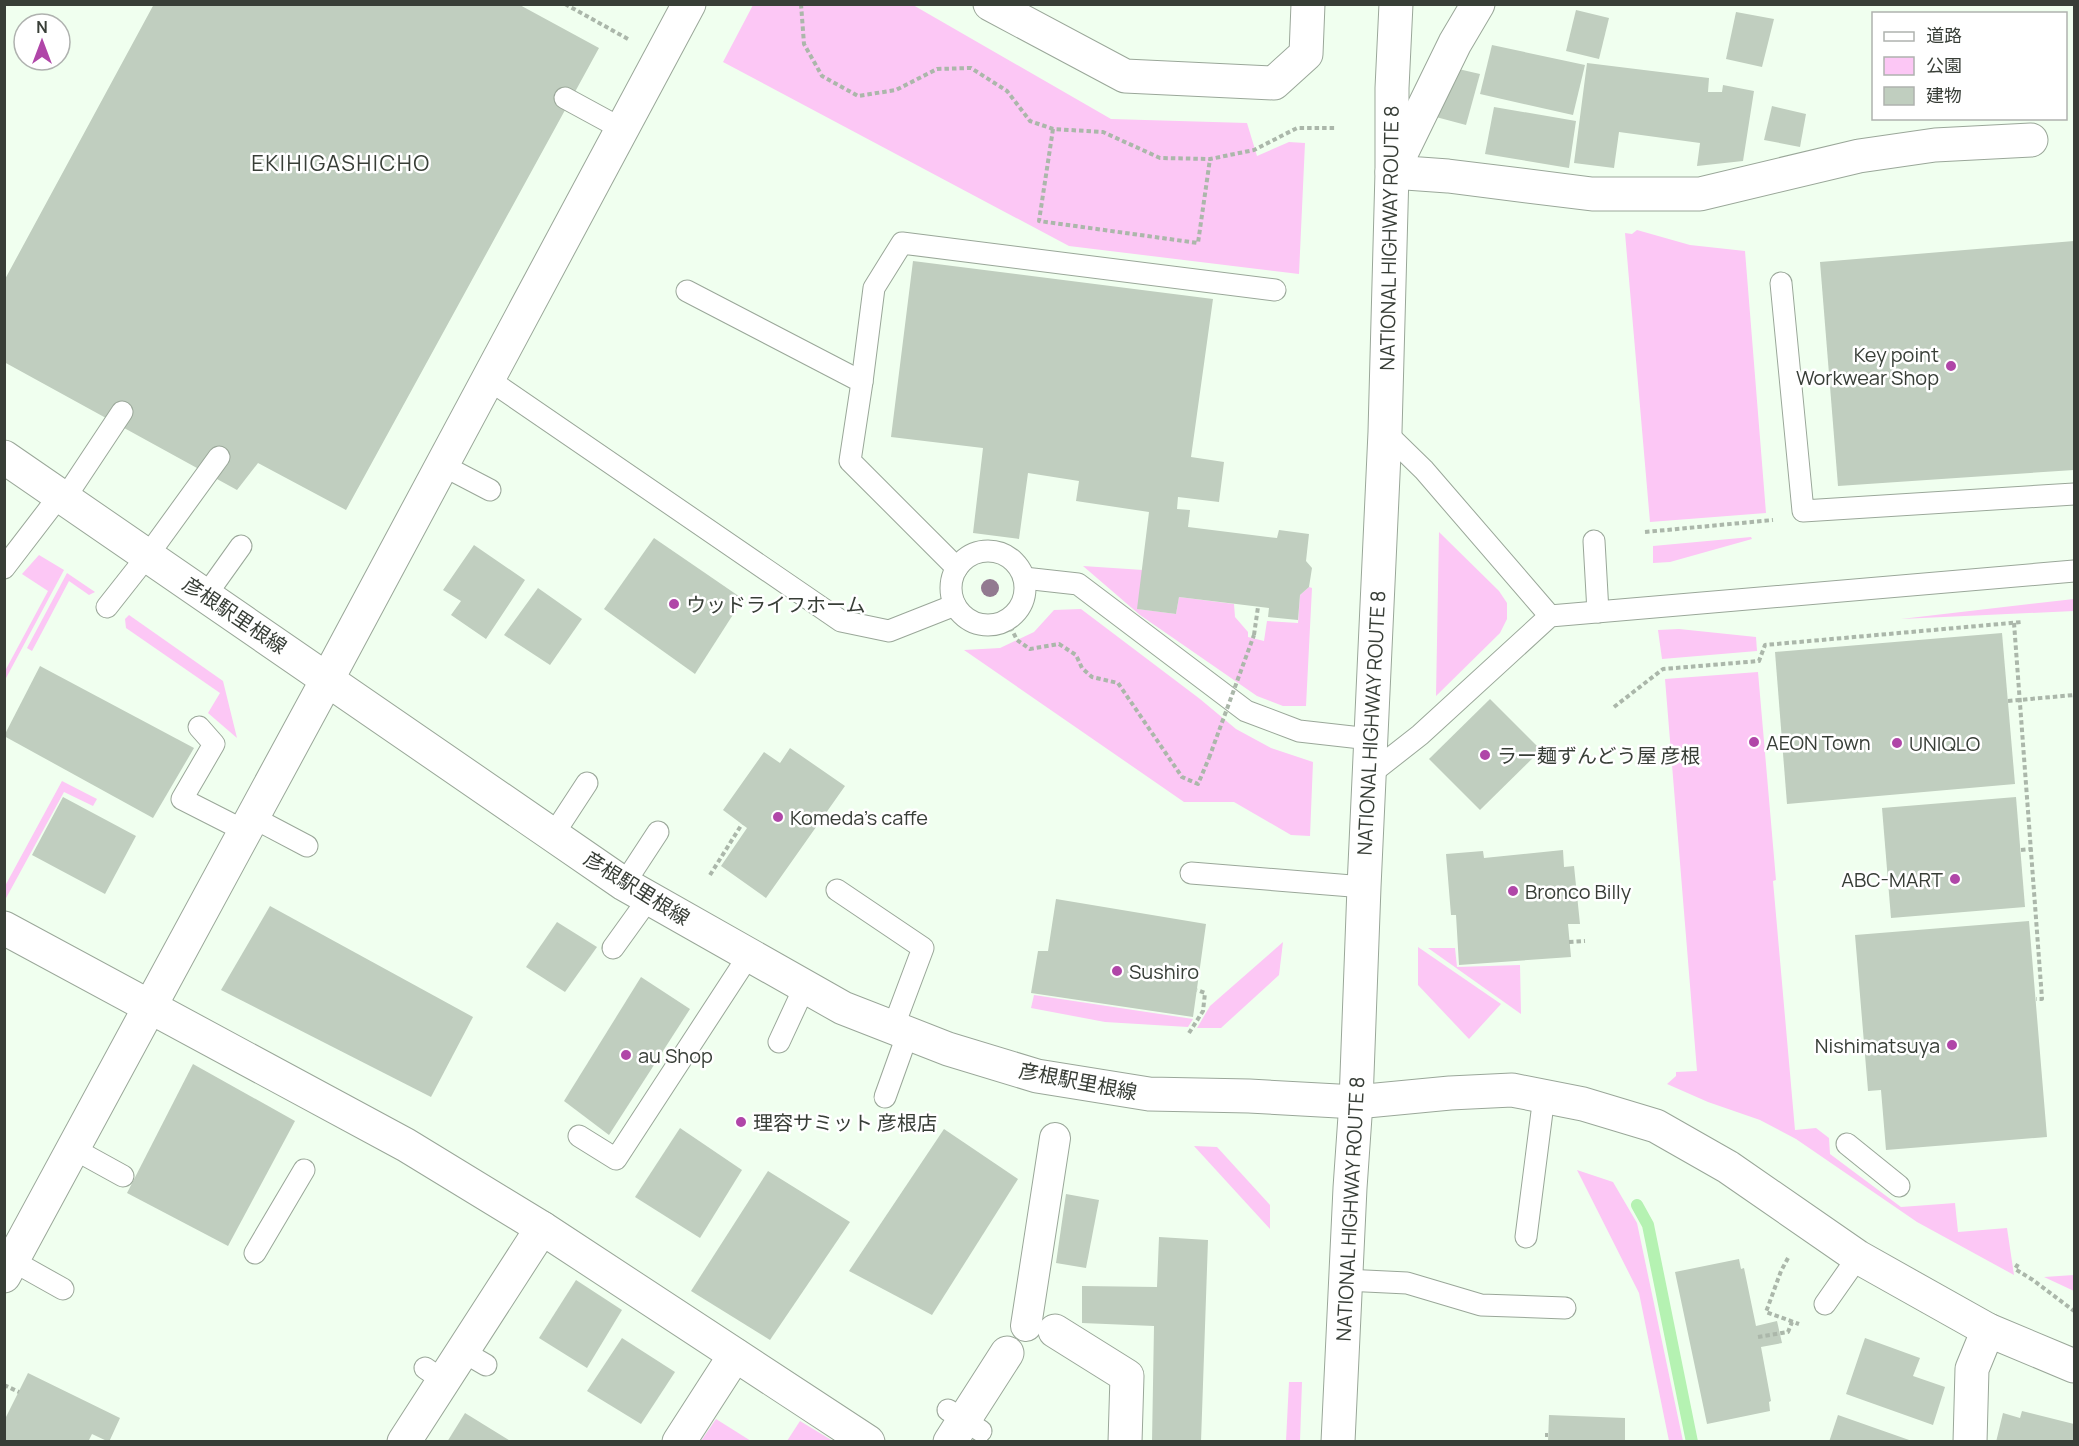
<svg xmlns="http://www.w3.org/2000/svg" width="2079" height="1446" font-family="Manrope,'Noto Sans JP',sans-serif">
	<rect width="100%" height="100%" fill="#f0ffef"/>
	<g fill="#fcc7f5">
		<polygon points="753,5 913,5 1111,119 1247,123 1257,156 1289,142 1305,143 1299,274 1069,246 723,62"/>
		<polygon points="1637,230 1690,245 1745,251 1766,513 1650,522 1625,233 1632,234"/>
		<polygon points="1439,532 1499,591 1507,603 1507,619 1500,633 1436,696"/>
		<polygon points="1751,537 1752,539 1670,562 1653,563 1653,546"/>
		<polygon points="39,555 64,570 5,680 5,671 48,591 22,574"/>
		<polygon points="1083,566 1143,570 1138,609 1176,614 1179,597 1234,604 1235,617 1248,632 1248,637 1264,641 1267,621 1298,623 1300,595 1309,587 1312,588 1306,706 1283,706 1257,696 1140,615"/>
		<polygon points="67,573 95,592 89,595 69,581 32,651 27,648"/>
		<polygon points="2074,599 2074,611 1901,619"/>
		<polygon points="1081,609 1200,699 1236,729 1271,748 1313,762 1310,836 1291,835 1234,802 1184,802 964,650 1000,648 1034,632 1054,610"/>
		<polygon points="129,615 223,681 237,738 208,713 220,693 126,628 125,619"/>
		<polygon points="1679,629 1756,637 1757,651 1662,659 1658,630"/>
		<polygon points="1758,672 1776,880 1773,881 1795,1130 1816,1128 1829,1138 1830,1154 1901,1207 1955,1203 1958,1232 2007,1228 2014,1275 1917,1222 1796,1139 1760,1120 1708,1102 1667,1084 1676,1076 1676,1072 1697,1071 1665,679"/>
		<polygon points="62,781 97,799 93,806 64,792 5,900 5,886"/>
		<polygon points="1283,942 1279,975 1221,1028 1197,1028 1210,1006"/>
		<polygon points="1418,947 1501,1004 1469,1039 1418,985"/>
		<polygon points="1428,948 1455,948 1457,967 1520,965 1521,1014"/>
		<polygon points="1034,995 1193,1019 1188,1027 1105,1022 1031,1008"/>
		<polygon points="1194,1146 1217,1147 1270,1205 1270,1229"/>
		<polygon points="1577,1170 1613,1182 1637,1223 1683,1441 1669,1441 1639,1293"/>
		<polygon points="2074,1275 2074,1291 2044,1277"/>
		<polygon points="1289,1382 1302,1382 1300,1441 1286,1441"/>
		<polygon points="716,1419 751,1441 701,1441"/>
		<polygon points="800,1421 833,1441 787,1441"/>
	</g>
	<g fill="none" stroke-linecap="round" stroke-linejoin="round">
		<polyline stroke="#b5f2b2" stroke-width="12" points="1637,1205 1648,1225 1692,1442"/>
	</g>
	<g fill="#c0cebf">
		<polygon points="154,4 518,4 599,48 346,510 258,463 237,490 4,362 4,281"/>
		<polygon points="1576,10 1609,18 1599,59 1566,51"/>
		<polygon points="1736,12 1774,19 1762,67 1726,59"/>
		<polygon points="1492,45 1585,65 1573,115 1480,94"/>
		<polygon points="1587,63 1709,78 1708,92 1722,92 1723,85 1754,91 1743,161 1697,166 1700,143 1619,132 1614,168 1574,163"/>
		<polygon points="1454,68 1480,74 1466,125 1436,117"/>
		<polygon points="1772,106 1806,114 1800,147 1764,140"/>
		<polygon points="1494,107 1576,121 1569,168 1485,154"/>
		<polygon points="2074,241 2074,470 1838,486 1820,262"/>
		<polygon points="913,261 1213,299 1191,457 1224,462 1219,502 1178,497 1177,509 1190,510 1188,527 1277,538 1279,530 1309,534 1306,561 1312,568 1309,587 1300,595 1298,620 1268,617 1269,608 1179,597 1176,614 1137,609 1149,512 1076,501 1079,481 1028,473 1019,539 973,533 983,448 891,437"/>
		<polygon points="654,538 743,599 695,674 604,609"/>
		<polygon points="474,545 525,580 486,639 451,615 461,601 443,590"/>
		<polygon points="538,588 582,619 550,665 504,635"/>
		<polygon points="2002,633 2015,784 1787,804 1775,652"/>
		<polygon points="40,666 194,748 153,818 4,736"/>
		<polygon points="1490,699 1541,750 1480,810 1429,759"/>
		<polygon points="790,748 845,786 766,898 721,866 747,828 723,810 764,752 780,763"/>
		<polygon points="63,797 136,836 105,894 32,855"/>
		<polygon points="2016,797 2025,907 1891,918 1882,808"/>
		<polygon points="1563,850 1564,867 1574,866 1580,924 1568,924 1571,957 1459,965 1456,915 1451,915 1446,854 1483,851 1484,858"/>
		<polygon points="1056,899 1206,924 1193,1017 1031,993 1038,951 1048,951"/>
		<polygon points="270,906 473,1017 431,1097 221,990"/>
		<polygon points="2029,921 2047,1137 1886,1150 1881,1090 1868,1091 1855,935"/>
		<polygon points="557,922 597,947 565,992 526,967"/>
		<polygon points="641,977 690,1009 609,1135 564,1101"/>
		<polygon points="193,1064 295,1121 228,1246 127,1193"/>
		<polygon points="680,1128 742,1170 700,1238 635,1197"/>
		<polygon points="944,1129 1018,1179 932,1315 849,1271"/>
		<polygon points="768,1171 850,1222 770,1340 691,1291"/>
		<polygon points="1066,1194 1099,1200 1086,1268 1056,1263"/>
		<polygon points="1159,1237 1208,1240 1201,1442 1152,1442 1154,1326 1082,1323 1082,1286 1157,1287"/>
		<polygon points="1739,1259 1741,1269 1744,1268 1756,1326 1777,1321 1782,1343 1761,1347 1771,1401 1769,1402 1770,1411 1707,1424 1675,1272"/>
		<polygon points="576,1280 622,1310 587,1368 539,1338"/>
		<polygon points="622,1338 675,1372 641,1424 587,1391"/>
		<polygon points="1865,1338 1920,1358 1913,1376 1945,1387 1933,1425 1846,1394"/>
		<polygon points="28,1373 120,1418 109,1442 92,1434 88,1442 4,1442 4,1421"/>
		<polygon points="2022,1411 2074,1424 2074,1442 1996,1442 2003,1413 2020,1418"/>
		<polygon points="465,1413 512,1442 447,1442"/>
		<polygon points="1549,1415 1625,1418 1625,1442 1548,1442"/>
		<polygon points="1838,1415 1912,1441 1912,1442 1829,1442"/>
	</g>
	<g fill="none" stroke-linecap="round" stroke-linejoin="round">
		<g stroke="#9aa799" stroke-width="23">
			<g id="service">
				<polyline points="565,98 622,129"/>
				<polyline points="1781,283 1803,511 2074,494"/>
				<polyline points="687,291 862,382 850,461 957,568"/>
				<polyline points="488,379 841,621 889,631 955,605"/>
				<polyline points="862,382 874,288 902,243 1275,290"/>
				<polyline points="1385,432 1424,470 1550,616"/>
				<polyline points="442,465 490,490"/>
				<polyline points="65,498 122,412"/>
				<polyline points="1594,541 1598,612"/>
				<circle cx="988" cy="588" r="37"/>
				<polyline points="4,568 60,495"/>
				<polyline points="1024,578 1078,584 1246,711 1299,731 1370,739"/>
				<polyline points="206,595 241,546"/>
				<polyline points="107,607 148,555 219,457"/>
				<polyline points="199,727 214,744 182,799 245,831"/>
				<polyline points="1369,775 1420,735 1550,616 2074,571"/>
				<polyline points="252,817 307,846"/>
				<polyline points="553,835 587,783"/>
				<polyline points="1191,873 1364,887"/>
				<polyline points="624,884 658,832"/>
				<polyline points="837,890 923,948 893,1028"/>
				<polyline points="613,948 649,898"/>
				<polyline points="779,1042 805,986"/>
				<polyline points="885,1097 908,1033"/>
				<polyline points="579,1136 616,1159 749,955"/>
				<polyline points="1847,1144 1899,1186"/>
				<polyline points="74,1149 123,1176"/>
				<polyline points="1526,1237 1544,1096"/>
				<polyline points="255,1253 304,1170"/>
				<polyline points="13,1261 63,1289"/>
				<polyline points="1345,1280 1407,1283 1481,1305 1565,1308"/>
				<polyline points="1825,1304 1858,1257"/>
				<polyline points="462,1351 486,1365"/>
				<polyline points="425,1368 444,1381"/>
				<polyline points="948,1410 981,1431"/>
			</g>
		</g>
		<g stroke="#9aa799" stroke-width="32">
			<polyline id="pedestrian" points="1026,1326 1055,1138"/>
		</g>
		<g stroke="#9aa799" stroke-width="35">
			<g id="minor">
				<polyline points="990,4 1125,76 1274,83 1306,54 1308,4"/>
				<polyline points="1478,4 1455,43 1392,172 1448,176 1592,194 1700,194 1859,156 1935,145 2031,140"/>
				<polyline points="4,928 406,1145 542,1228 868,1442"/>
				<polyline points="4,1276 328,678"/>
				<polyline points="1055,1331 1127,1376 1125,1442"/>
				<polyline points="404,1442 542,1228"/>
				<polyline points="679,1442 735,1355"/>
				<polyline points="950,1442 1007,1353"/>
				<polyline points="1970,1442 1972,1369 1988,1330"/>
			</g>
		</g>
		<g stroke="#9aa799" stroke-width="35">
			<g id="tertiary">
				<polyline points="4,457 624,884 843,1008 948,1049 1037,1076 1149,1094 1249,1096 1356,1102 1450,1093 1512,1090 1583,1104 1656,1126 1728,1167 1858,1257 1988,1330 2074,1366"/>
				<polyline points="328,678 689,4"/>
			</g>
		</g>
		<g stroke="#9aa799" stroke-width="35">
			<polyline id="trunk" points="1338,1442 1350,1188 1356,1102 1364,887 1385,432 1392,172 1392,88 1396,4"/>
		</g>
		<g stroke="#abb7aa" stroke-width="4" stroke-dasharray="4.5 3" stroke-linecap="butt">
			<polyline points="565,4 628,39"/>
			<polyline points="801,4 804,44 822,76 858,96 896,90 937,69 971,68 1007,91 1030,121 1053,129 1103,132 1160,158 1210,159 1254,150 1297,128 1335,128"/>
			<polyline points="1053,129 1039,221 1198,243 1210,159"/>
			<polyline points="1645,532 1773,520"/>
			<polyline points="1007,620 1017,640 1030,649 1059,644 1076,655 1082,668 1092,677 1118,683 1182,777 1198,784 1209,758"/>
			<polyline points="2014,623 2042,999 2036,999"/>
			<polyline points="1254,635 1258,607"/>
			<polyline points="2008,701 2074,695"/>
			<polyline points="1614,707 1663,669 1759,661 1765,645 2022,622"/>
			<polyline points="2021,850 2032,849"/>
			<polyline points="710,875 742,824"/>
			<polyline points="1569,942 1585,941"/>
			<polyline points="1189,1033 1203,1011 1205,993 1197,990"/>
			<polyline points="1788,1258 1781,1271 1766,1312 1799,1324"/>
			<polyline points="2018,1264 2015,1269 2033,1280 2074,1311"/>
			<polyline points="1758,1337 1788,1332 1792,1322"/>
			<polyline points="4,1385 19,1392"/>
			<polyline points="1545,1435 1548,1435"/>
		</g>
		<use href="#service" stroke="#fff" stroke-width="21"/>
		<use href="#pedestrian" stroke="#fff" stroke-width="30"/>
		<use href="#minor" stroke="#fff" stroke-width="33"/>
		<use href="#tertiary" stroke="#fff" stroke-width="33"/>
		<use href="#trunk" stroke="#fff" stroke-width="33"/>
		<polyline stroke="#abb7aa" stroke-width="4" stroke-dasharray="4.5 3" stroke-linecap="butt" points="1209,758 1254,635"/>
	</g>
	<circle fill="#927a90" cx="990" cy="588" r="9"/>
	<g fill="#b046a8" stroke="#fff" stroke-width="2">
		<circle cx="1951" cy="366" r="6"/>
		<circle cx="674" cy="604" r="6"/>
		<circle cx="1754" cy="742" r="6"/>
		<circle cx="1897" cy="743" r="6"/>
		<circle cx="1485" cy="755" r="6"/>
		<circle cx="778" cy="817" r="6"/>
		<circle cx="1955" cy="879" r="6"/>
		<circle cx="1513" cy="891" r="6"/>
		<circle cx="1117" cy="971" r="6"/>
		<circle cx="1952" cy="1045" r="6"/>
		<circle cx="626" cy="1055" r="6"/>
		<circle cx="741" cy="1122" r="6"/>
	</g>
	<g text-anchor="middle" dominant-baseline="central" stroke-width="5" stroke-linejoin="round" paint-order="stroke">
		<g font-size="20" fill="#383e37" stroke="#fff">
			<text transform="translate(1389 238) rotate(-89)">NATIONAL HIGHWAY ROUTE 8</text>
			<text transform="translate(235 615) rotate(34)">彦根駅里根線</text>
			<text transform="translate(1371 723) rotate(-87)">NATIONAL HIGHWAY ROUTE 8</text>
			<text transform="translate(637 888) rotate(32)">彦根駅里根線</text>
			<text transform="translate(1078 1081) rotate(11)">彦根駅里根線</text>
			<text transform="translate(1350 1209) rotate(-87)">NATIONAL HIGHWAY ROUTE 8</text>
		</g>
		<g font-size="20" fill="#383e37" stroke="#fff" text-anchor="start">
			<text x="1939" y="354" text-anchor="end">Key point<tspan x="1939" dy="23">Workwear Shop</tspan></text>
			<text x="686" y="604">ウッドライフホーム</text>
			<text x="1766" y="742">AEON Town</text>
			<text x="1909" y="743">UNIQLO</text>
			<text x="1497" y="755">ラー麺ずんどう屋 彦根</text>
			<text x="790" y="817">Komeda's caffe</text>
			<text x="1943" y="879" text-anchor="end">ABC-MART</text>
			<text x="1525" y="891">Bronco Billy</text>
			<text x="1129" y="971">Sushiro</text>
			<text x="1940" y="1045" text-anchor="end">Nishimatsuya</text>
			<text x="638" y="1055">au Shop</text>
			<text x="753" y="1122">理容サミット 彦根店</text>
		</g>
		<g font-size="22" letter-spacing="1.5" fill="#383e37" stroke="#fff">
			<text x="341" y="163">EKIHIGASHICHO</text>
		</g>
	</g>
	<rect width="2079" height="1446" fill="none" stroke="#383e37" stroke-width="12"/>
	<rect x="1872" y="12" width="195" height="108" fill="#ffffff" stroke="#afb2af" stroke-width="1.5"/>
	<rect x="1884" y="32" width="30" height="9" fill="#ffffff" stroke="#afb2af" stroke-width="1.5"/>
	<text x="1926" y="42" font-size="18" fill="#383e37">道路</text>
	<rect x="1884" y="57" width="30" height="18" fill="#fcc7f5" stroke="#afb2af" stroke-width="1.5"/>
	<text x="1926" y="72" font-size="18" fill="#383e37">公園</text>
	<rect x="1884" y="87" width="30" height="18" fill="#c0cebf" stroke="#afb2af" stroke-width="1.5"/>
	<text x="1926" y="102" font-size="18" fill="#383e37">建物</text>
	<g transform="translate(42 42)"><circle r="28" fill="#ffffff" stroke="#afb2af" stroke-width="1.5"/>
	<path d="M0-4.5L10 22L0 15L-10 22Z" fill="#b046a8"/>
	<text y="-9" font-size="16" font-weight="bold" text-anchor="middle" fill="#383e37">N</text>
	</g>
</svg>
